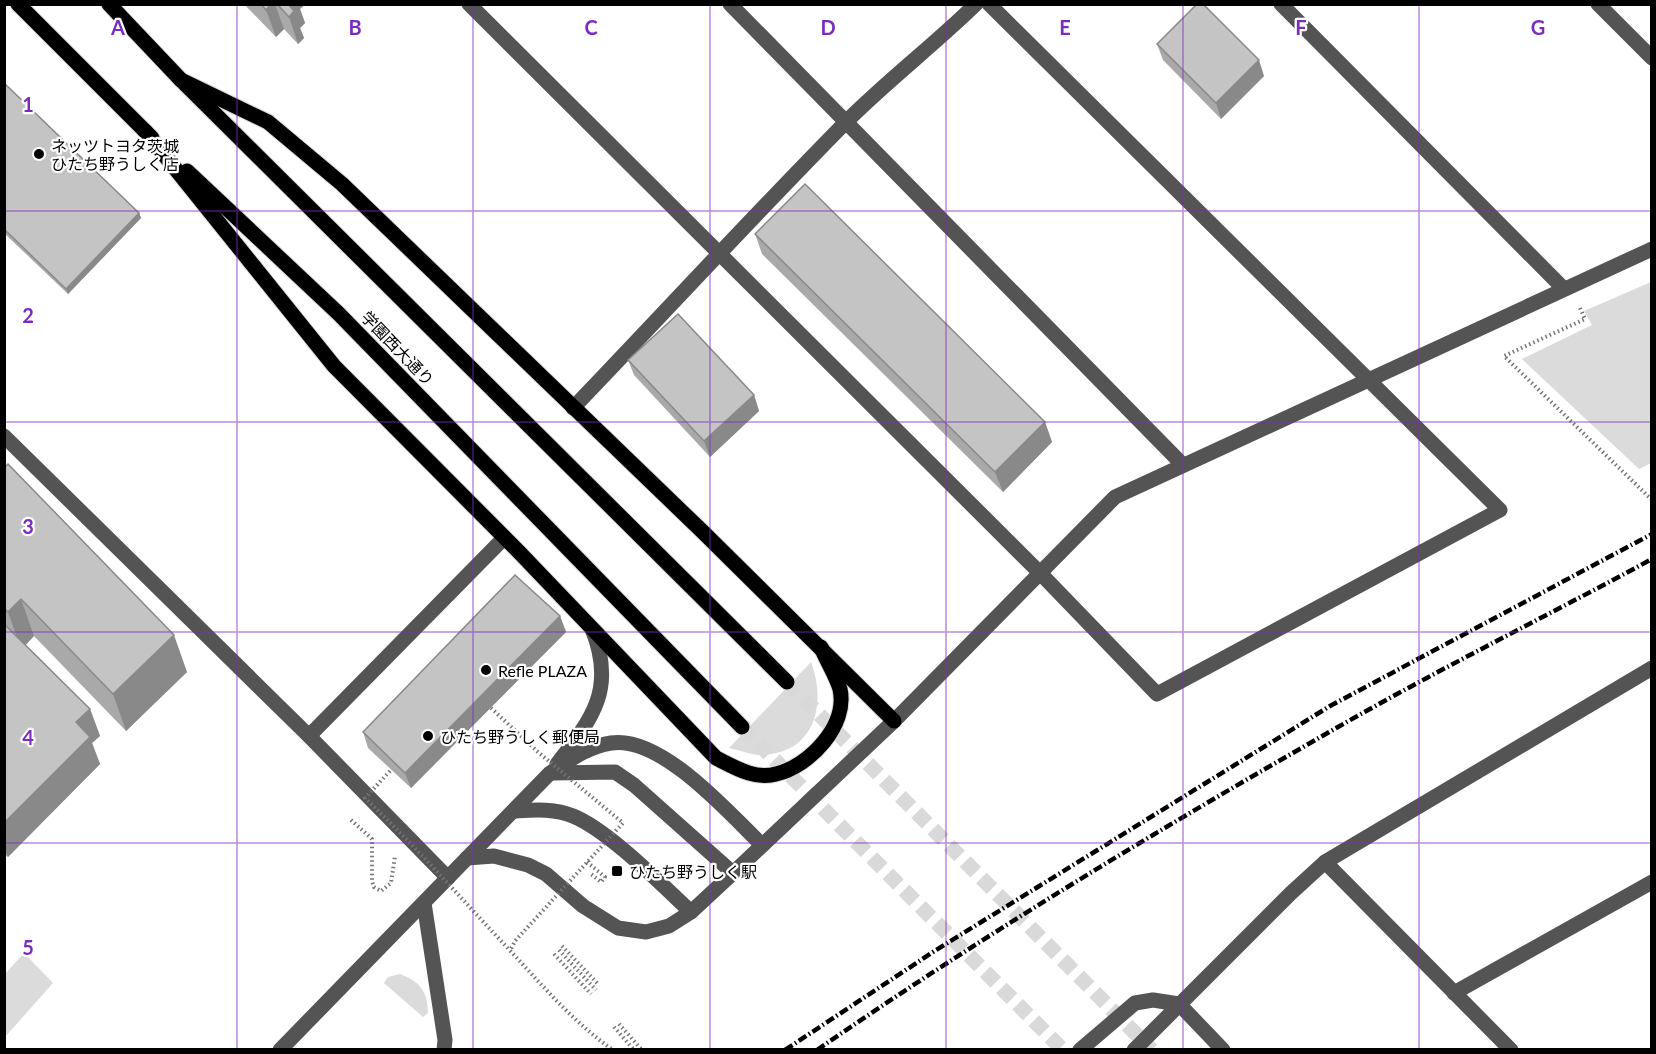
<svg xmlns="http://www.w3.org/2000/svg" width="1656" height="1054" font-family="Lato,'Noto Sans JP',sans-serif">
	<rect width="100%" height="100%" fill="#fff"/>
	<g fill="#dbdbdb">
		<polygon points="1651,282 1651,463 1639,469 1522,359 1592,325 1584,311"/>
		<path d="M811,662C827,704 815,754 761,755C751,755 739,750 729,748Z"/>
		<polygon points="24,953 53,983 5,1037 5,974"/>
		<path d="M400,974C420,982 427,990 428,1013L423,1017L384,983L388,977Z"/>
	</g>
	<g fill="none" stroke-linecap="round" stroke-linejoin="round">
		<g stroke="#d9d9d9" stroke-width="15" stroke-dasharray="15 8" stroke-linecap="butt">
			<polyline points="787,682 1152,1050"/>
			<polyline points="742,727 1063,1050"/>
		</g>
		<g stroke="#dbdbdb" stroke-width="17">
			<g id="major">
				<polyline points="18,4 152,138"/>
				<polyline points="109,4 181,80 787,682"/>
				<polyline points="181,80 268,122 342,184 704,533 894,721"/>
				<path d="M145,131L334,366L520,553L716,758C734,767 755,780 776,774C810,766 848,725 840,689C836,675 826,660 821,647"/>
				<polyline points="187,171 339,314 742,727"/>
			</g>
		</g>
		<g stroke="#767676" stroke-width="4" stroke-dasharray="1.5 3" stroke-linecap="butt">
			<polyline points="1580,308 1585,319 1504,356 1652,500"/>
			<polyline points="351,820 372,839 372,881 374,887 381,891 391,883 395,856"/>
			<polyline points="587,862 605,877 601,882 591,874"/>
			<polyline points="562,946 599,985"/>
			<polyline points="559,950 596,990"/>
			<polyline points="554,954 591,994"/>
			<polyline points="619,1024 642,1050"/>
			<polyline points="614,1027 634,1050"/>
		</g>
		<g stroke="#545454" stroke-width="15">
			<polyline points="469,4 1041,574 1157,694 1500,510 989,4"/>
			<polyline points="730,4 1183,465"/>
			<polyline points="1281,4 1563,288"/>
			<polyline points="1598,4 1652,58"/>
			<path d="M573,408C665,312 754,215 847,121C888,80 934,45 976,4"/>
			<polyline points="4,436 309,736 448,878"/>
			<polyline points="309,736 504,538"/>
			<path d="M557,764C593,718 616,688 592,629"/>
			<polyline points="553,773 615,772 634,785 733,873"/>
			<path d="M514,811C533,810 554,808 573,816C608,830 662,885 691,912"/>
			<polyline points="467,858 494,856 528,865 546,874 583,906 618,928 646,932 669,926 691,912 733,873 894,721 1115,497 1652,249"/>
			<polyline points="1325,862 1511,1050"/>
			<polyline points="424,903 445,1040 444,1050"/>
			<polyline points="1454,993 1652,882"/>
			<path d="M280,1050L550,773C570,760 587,747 611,743C661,735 729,813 762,845"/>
			<polyline points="1080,1050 1135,1003 1153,1000 1179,1004 1223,1050"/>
			<polyline points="1134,1050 1291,893 1325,862 1652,668"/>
		</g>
		<use href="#major" stroke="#000" stroke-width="15"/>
		<g stroke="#000" stroke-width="4.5" stroke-dasharray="9 3 1.5 3" stroke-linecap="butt">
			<polyline points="785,1050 936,950 1330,706 1652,534"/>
			<path d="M817,1050C985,934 1161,828 1338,727C1441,668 1547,616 1652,559"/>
		</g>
		<g stroke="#767676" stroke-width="4" stroke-dasharray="1.5 3" stroke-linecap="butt">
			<polyline points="491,708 538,752 623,823 515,941 510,951"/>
			<path d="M390,771L365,798C418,849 466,904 517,958C547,991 576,1024 613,1050"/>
		</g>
	</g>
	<g fill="#a9a9a9">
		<polygon points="244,4 305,4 300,9 305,23 300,28 304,38 298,44 284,29 276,37"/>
		<polygon points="1157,44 1264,76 1221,119 1163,60"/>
		<polygon points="4,83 139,213 141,218 68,294 4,233"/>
		<polygon points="755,234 1045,422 1052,442 1003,492 762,254"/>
		<polygon points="628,360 754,395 759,411 710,457 634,375"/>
		<polygon points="4,468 187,672 126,731 34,636 26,645 90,709 100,736 92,743 100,764 8,857 4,854"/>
		<polygon points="560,616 566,632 411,788 368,748 363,732"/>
	</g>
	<g fill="#898989">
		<polygon points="271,4 275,4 284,29 276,37 266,10"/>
		<polygon points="287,4 305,4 300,9 305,23 300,28 304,38 298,44 289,17"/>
		<polygon points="1259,60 1264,76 1221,119 1216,103"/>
		<polygon points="139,213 141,218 68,294 66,289"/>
		<polygon points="754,395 759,411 710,457 704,441"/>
		<polygon points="1045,422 1052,442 1003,492 995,472"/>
		<polygon points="21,599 34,636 21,649 8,612"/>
		<polygon points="560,616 566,632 411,788 405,773"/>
		<polygon points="174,635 187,672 126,731 113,694"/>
		<polygon points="90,709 100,736 92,743 100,764 8,857 4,849 4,823 76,722"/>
	</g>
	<g fill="#c4c4c4" stroke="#898989" stroke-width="1.5">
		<polygon points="261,4 271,4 266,10"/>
		<polygon points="277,4 288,4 294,11 289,17"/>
		<polygon points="1197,4 1203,4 1259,60 1216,103 1157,44"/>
		<polygon points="4,83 139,213 66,289 4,229"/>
		<polygon points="805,184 1045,422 995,472 755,234"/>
		<polygon points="678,314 754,395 704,441 628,360"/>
		<polygon points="8,464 174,635 113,694 21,599 8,612 4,608 4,468"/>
		<polygon points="515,575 560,616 405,773 363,732"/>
		<polygon points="4,624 90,709 76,722 90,737 4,823"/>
	</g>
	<path fill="none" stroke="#7b2cbf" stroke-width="1.5" stroke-opacity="0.55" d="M237,4V1050M473,4V1050M710,4V1050M946,4V1050M1183,4V1050M1419,4V1050M4,211H1652M4,422H1652M4,632H1652M4,843H1652"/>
	<g fill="#000" stroke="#fff" stroke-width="2">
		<circle cx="39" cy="154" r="6"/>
		<circle cx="486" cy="670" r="6"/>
		<circle cx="428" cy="736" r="6"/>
		<rect x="611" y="865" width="12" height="12" rx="3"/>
	</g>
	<g text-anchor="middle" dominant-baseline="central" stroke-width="4.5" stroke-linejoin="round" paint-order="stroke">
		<g font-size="16" fill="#000" stroke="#fff" text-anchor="start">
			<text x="51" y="145">ネッツトヨタ茨城<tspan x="51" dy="18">ひたち野うしく店</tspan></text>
			<text x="498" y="670">Refle PLAZA</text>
			<text x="440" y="736">ひたち野うしく郵便局</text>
			<text x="629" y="871">ひたち野うしく駅</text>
		</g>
		<g font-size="16" fill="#000" stroke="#fff">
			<text transform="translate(398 348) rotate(46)">学園西大通り</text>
		</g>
	</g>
	<g font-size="20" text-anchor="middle" font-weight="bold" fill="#7b2cbf" stroke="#fff" stroke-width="4.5" stroke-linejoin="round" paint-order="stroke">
		<text x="118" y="35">A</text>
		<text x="355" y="35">B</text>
		<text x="591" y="35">C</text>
		<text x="828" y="35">D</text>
		<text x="1065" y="35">E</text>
		<text x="1301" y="35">F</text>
		<text x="1538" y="35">G</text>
		<text x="28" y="112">1</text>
		<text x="28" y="323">2</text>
		<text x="28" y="534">3</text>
		<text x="28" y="745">4</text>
		<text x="28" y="955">5</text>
	</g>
	<rect width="1656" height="1054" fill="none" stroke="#000000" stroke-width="12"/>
</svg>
